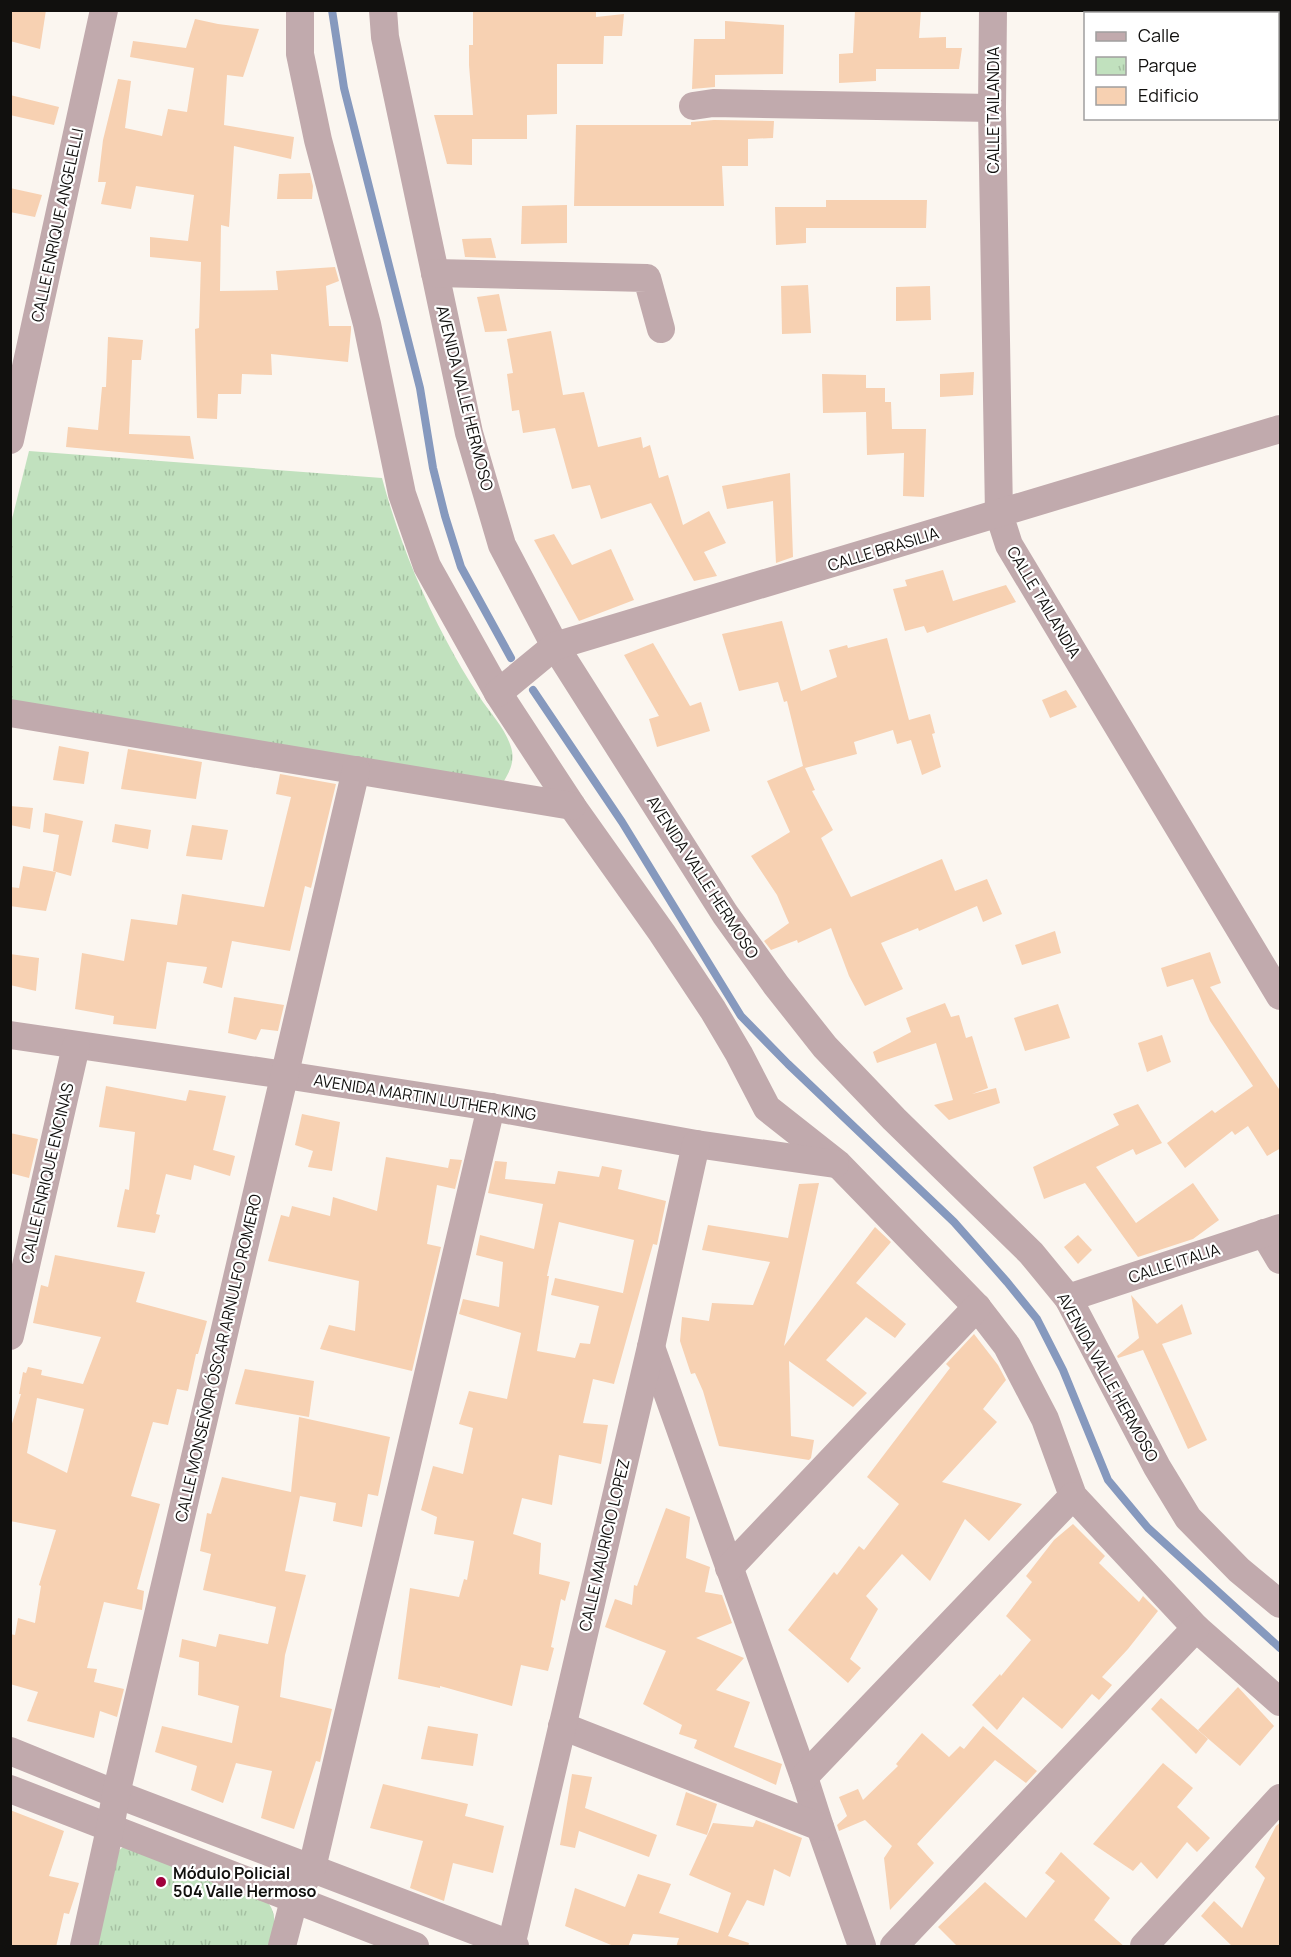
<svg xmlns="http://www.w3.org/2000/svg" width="1291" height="1957" font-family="Manrope,sans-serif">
	<defs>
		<pattern id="park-tufts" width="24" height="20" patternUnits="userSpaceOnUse" patternTransform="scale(1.5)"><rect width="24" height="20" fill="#c1e1be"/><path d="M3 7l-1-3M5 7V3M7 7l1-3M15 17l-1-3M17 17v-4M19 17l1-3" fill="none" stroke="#a5c0a2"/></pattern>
	</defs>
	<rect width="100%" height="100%" fill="#fbf6f0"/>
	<g fill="url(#park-tufts)">
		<path d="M29,451L382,478C397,534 419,589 446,640C456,659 467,678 479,696C489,712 508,731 512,751C514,762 510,771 504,781L11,710V523Z"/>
		<path d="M123,1847L266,1900C279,1915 274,1929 270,1946H95L116,1853Z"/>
	</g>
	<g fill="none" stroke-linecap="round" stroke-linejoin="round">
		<g stroke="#8699be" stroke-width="8">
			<polyline points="332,10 344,88 420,388 433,468 445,516 461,567 511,658"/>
			<polyline points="533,690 622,822 741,1016 788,1064 954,1222 1007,1282 1037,1319 1063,1370 1108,1480 1148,1528 1280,1648"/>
		</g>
	</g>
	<g fill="#f7d1b2" fill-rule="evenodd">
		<polygon points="10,10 46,10 40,49 10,41"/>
		<polygon points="473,10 596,10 596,17 624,14 622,36 604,36 603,64 557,64 557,114 527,115 527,139 472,139 472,165 447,164 434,115 473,115 469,65 469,45 473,45"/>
		<polygon points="855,10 921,10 919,38 946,37 946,48 962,48 959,69 876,69 876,81 839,83 839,54 853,53"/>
		<polygon points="195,19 218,24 259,29 243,77 227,75 224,125 294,137 291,159 234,146 229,227 221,225 220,291 278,290 276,271 335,267 339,281 326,286 329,326 351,326 351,330 348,362 271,354 272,375 242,374 241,394 218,394 217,419 197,418 195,329 199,328 201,262 150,257 150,237 188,241 194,195 136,186 131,209 101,204 106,182 98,182 103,140 118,79 131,81 125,128 162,136 168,109 187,112 194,68 130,57 133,41 186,48"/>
		<polygon points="725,21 784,25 783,74 715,75 715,87 692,89 694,39 725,39"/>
		<polygon points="10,95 59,107 54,125 10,115"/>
		<polygon points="714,120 774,121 773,138 748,139 748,166 722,166 724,206 574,206 576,125 691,125 691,122"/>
		<polygon points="310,173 313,186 312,199 277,199 279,174"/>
		<polygon points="10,188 42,195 35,217 10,212"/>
		<polygon points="826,200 927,200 926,228 806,228 806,243 776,245 775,207 826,207"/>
		<polygon points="567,205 567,243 521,244 522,206"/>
		<polygon points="491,238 496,258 465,257 462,239"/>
		<polygon points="808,285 811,333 782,334 781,286"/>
		<polygon points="930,286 931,320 896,321 896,287"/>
		<polygon points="499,294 507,331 485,332 477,297"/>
		<polygon points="551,331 563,395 584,392 598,447 641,437 643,448 650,445 659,478 668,475 683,525 709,511 726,543 704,552 717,576 694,581 651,503 601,519 590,485 572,489 555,428 523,433 519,410 512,411 507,374 513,373 507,339"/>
		<polygon points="108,337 143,340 141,360 132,360 129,434 190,436 194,459 66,447 68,427 98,430 102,387 106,387"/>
		<polygon points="974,372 973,395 940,397 940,374"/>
		<polygon points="822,374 866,375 866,388 885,388 885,402 891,402 892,429 926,429 924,497 903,496 904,453 867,455 866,412 823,413"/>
		<polygon points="790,473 793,557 776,563 773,501 727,509 722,486"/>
		<polygon points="554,534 572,565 611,549 634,600 579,621 534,540"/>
		<polygon points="943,570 953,601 1006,585 1016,602 927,633 924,626 905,631 893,589 907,586 905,580"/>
		<polygon points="782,621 801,691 837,677 829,650 847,645 848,648 887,638 909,720 930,714 935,733 932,734 941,767 922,775 911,740 897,744 893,730 854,742 857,754 805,768 815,790 812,791 833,830 821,838 851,897 942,859 955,891 987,879 1002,914 983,922 977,906 919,931 918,928 881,943 903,989 865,1006 849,976 831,928 798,943 797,940 771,950 764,941 789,923 777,895 751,856 790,832 767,781 803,766 787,701 784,702 778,682 739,691 722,634"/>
		<polygon points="653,643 690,706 701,702 710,731 657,747 649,719 659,716 624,655"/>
		<polygon points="1066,690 1077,707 1050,718 1042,700"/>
		<polygon points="59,746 89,752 84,784 53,780"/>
		<polygon points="128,749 202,762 196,799 121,789"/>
		<polygon points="280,774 336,784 311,888 305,886 290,951 232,941 222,988 203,983 207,967 167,962 156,1029 113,1024 114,1016 75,1009 82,953 124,961 131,919 177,925 182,894 264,907 291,797 276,794"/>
		<polygon points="10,806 33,808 30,829 10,825"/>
		<polygon points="45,813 83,821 71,876 53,871 59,835 43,832"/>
		<polygon points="115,824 151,830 148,849 112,842"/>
		<polygon points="192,825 228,830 222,860 186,856"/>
		<polygon points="23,866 56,872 46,911 10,906 10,887 19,888"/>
		<polygon points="1055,931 1061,953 1022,965 1015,945"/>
		<polygon points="1210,952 1221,983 1210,987 1281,1092 1281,1148 1267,1156 1248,1126 1235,1135 1232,1131 1185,1168 1167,1143 1212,1110 1215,1113 1253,1086 1210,1021 1193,979 1167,987 1161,968"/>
		<polygon points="10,954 39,958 36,991 10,985"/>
		<polygon points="234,997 284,1005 278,1031 261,1029 256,1040 228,1033"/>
		<polygon points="945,1003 951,1017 959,1015 966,1038 972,1036 988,1088 972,1094 996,1088 1000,1103 949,1120 934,1105 953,1100 936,1043 877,1063 873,1052 911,1032 906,1018"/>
		<polygon points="1058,1004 1070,1038 1025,1051 1014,1018"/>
		<polygon points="1162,1035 1171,1062 1147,1072 1138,1043"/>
		<polygon points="106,1086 186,1101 189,1090 226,1096 213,1150 235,1156 230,1176 194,1165 191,1180 166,1174 156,1214 160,1215 155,1233 117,1227 125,1189 129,1190 135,1132 99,1127"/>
		<polygon points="1138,1104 1162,1143 1136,1155 1133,1149 1096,1167 1136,1223 1193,1183 1219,1220 1193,1239 1138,1257 1085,1183 1044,1199 1033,1167 1119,1125 1113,1114"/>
		<polygon points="302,1114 340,1122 332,1171 308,1167 313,1151 295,1145"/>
		<polygon points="10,1133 38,1139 29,1178 10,1173"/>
		<polygon points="386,1157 448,1168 450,1159 462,1160 455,1189 437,1185 427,1244 441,1247 412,1371 320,1349 329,1325 355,1331 359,1281 268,1261 281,1215 289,1217 292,1206 330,1216 333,1197 377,1211"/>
		<path d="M495,1161L507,1162L505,1179L555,1184L558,1171L599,1177L602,1166L622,1170L618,1189L666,1201L657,1245L653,1244L614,1384L593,1379L583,1423L608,1425L601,1464L559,1455L552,1505L522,1498L513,1534L541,1543L539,1574L570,1582L565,1601L561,1599L551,1647L554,1648L548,1671L521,1665L512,1706L440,1686V1688L398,1679L410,1588L459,1597L464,1579L467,1580L474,1541L434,1534L437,1517L421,1510L433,1466L463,1474L473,1428L459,1424L469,1391L507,1399L521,1333L459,1314L463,1299L499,1307L503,1262L476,1255L480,1235L534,1249L543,1204L488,1193ZM559,1222L634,1240L623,1293L627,1294L555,1278L551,1295L599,1306L590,1344L580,1343L575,1358L537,1351L549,1276H547Z"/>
		<polygon points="819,1183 784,1346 875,1227 891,1242 856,1283 906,1324 895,1338 866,1317 826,1360 867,1393 853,1407 789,1361 791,1436 814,1440 811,1458 809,1460 719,1446 703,1391 695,1373 691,1374 680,1341 682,1317 709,1321 712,1303 753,1305 770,1262 702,1250 708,1225 788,1238 799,1184"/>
		<polygon points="1078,1235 1092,1250 1078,1264 1064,1247"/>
		<path d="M55,1255L145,1272L136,1302L207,1321L198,1354H196L188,1391L177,1389L168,1425L153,1422L131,1496L160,1504L137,1589L144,1591L142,1610L104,1602L87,1668L97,1669L94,1682L124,1689L117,1717L100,1711L94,1738L27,1721L38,1692L10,1684V1634L15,1635L18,1618L35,1623L41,1586L39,1585L56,1530L10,1521V1430L21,1394H19L23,1372L26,1373L28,1367L42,1370L41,1375L83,1384L101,1337L33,1323L41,1285L48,1287ZM37,1398L84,1409L67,1473L27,1453Z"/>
		<polygon points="1131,1295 1157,1324 1182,1304 1192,1334 1162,1344 1207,1440 1188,1449 1143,1350 1118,1358 1117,1356 1139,1338"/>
		<polygon points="974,1334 998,1365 1006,1380 983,1409 997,1422 942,1482 1022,1504 989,1541 965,1519 930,1581 902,1554 866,1596 878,1609 850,1659 861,1668 848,1683 788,1630 834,1572 837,1575 859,1546 864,1550 899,1504 867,1477 950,1368 946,1364"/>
		<polygon points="245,1369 314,1381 309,1417 235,1404"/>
		<polygon points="299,1417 390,1437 378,1496 368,1494 362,1527 333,1521 336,1503 300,1496 285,1571 306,1575 285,1655 280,1697 332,1709 320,1762 316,1761 294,1829 261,1818 272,1771 236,1763 223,1803 191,1790 197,1766 155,1752 162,1726 232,1743 239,1706 198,1695 199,1662 179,1657 182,1639 216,1647 219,1634 268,1644 276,1607 203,1590 211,1554 200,1551 207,1513 211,1514 222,1477 291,1492"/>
		<polygon points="666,1508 690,1517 686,1558 710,1567 705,1592 722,1595 732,1623 696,1638 744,1658 716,1690 750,1702 734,1747 782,1764 776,1785 694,1748 697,1740 679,1734 682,1725 643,1704 666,1651 605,1627 615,1599 632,1605 634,1585 637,1586"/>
		<polygon points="1073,1524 1105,1556 1099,1563 1139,1602 1143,1596 1158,1611 1128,1649 1102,1677 1112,1685 1099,1700 1092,1694 1062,1729 1023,1697 997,1730 972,1705 1000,1674 1001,1676 1031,1640 1006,1616 1032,1582 1026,1576 1054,1540"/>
		<polygon points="1238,1687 1274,1726 1240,1766 1198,1730"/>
		<polygon points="1161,1698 1208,1739 1196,1754 1151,1709"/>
		<polygon points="428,1726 478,1734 473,1766 421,1759"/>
		<polygon points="983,1726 1037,1771 1026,1783 995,1760 917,1844 934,1863 890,1910 884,1858 892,1846 865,1820 839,1831 837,1825 847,1816 839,1797 858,1789 863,1800 898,1766 896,1764 922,1733 949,1757 960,1746 964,1749"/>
		<polygon points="1163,1763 1193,1788 1177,1807 1210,1838 1197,1852 1187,1842 1157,1879 1141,1862 1133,1871 1093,1844"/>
		<polygon points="572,1774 592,1777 585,1808 657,1835 649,1857 579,1831 575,1848 560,1845"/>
		<polygon points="383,1784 468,1804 465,1816 504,1826 493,1873 453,1863 444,1901 410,1888 423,1841 370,1828"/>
		<polygon points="686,1792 717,1804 707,1835 676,1825"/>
		<polygon points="10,1810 64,1831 49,1876 79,1883 69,1914 64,1913 56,1947 10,1947"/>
		<polygon points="756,1820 802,1838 790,1877 774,1869 764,1906 747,1900 728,1936 749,1943 748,1947 676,1947 679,1938 633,1934 628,1947 616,1947 565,1926 575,1888 625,1907 638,1874 671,1884 659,1913 718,1933 731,1893 689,1875 713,1823 753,1827"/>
		<polygon points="1281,1822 1281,1947 1233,1947 1201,1916 1214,1901 1242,1928 1265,1878 1255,1867 1276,1826"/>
		<polygon points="1061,1852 1110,1898 1094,1920 1125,1947 958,1947 938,1927 985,1882 1026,1918 1055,1881 1045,1873"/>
	</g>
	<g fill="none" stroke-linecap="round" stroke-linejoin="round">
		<g stroke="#c1aaad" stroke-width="28">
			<polyline points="300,10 300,54 318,140 367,324 402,494 427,566 498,693 572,806 662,933 713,1010 739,1054 767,1108 838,1164 977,1307 1007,1346 1045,1419 1073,1496 1196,1628 1280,1702"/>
			<polyline points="383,10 385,37 469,433 502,545 555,646 725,914 776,985 825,1047 894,1119 1031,1253 1068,1298 1157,1467 1188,1518 1239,1570 1280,1604"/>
			<polyline points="993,10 992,108 999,514 1009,545 1280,996"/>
			<polyline points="693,106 713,103 992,108"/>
			<polyline points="435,273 647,278 661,329"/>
			<polyline points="10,440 104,10"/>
			<polyline points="498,693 555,646 1280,429"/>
			<polyline points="10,713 572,806"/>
			<polyline points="10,1035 285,1075 491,1107 696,1144 835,1164"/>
			<polyline points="1264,1233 1280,1260"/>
			<polyline points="1068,1298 1280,1228"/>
			<polyline points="10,1336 76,1046"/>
			<polyline points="651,1347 804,1777 820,1827 862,1946"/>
			<polyline points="729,1568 977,1307"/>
			<polyline points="562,1726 820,1827"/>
			<polyline points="10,1751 116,1794 515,1946"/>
			<polyline points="804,1777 1073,1496"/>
			<polyline points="10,1789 415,1946"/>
			<polyline points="84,1946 110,1829 116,1794 356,770"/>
			<polyline points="282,1946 294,1900 312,1868 491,1107"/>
			<polyline points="511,1946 651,1347 696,1144"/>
			<polyline points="894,1946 1196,1628"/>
			<polyline points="1144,1946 1280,1798"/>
		</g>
	</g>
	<circle fill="#a0003c" stroke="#fff" stroke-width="2" cx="161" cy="1882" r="6"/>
	<g text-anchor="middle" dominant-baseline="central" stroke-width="4.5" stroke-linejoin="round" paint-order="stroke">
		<g font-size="16" fill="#11100e" stroke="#fff">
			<text transform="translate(993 110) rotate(-90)">CALLE TAILANDIA</text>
			<text transform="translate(57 225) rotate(-78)">CALLE ENRIQUE ANGELELLI</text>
			<text transform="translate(465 398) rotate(76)">AVENIDA VALLE HERMOSO</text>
			<text transform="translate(883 549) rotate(-17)">CALLE BRASILIA</text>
			<text transform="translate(1044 602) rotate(59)">CALLE TAILANDIA</text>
			<text transform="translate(703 877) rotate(57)">AVENIDA VALLE HERMOSO</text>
			<text transform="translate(425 1097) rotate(9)">AVENIDA MARTIN LUTHER KING</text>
			<text transform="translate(47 1173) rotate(-77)">CALLE ENRIQUE ENCINAS</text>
			<text transform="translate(1174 1263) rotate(-18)">CALLE ITALIA</text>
			<text transform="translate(218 1358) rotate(-77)">CALLE MONSEÑOR ÓSCAR ARNULFO ROMERO</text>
			<text transform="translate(1108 1377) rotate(61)">AVENIDA VALLE HERMOSO</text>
			<text transform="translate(604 1545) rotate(-77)">CALLE MAURICIO LOPEZ</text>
		</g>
		<g font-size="16" font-weight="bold" fill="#11100e" stroke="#fff" text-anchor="start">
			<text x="173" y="1873">Módulo Policial<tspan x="173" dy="18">504 Valle Hermoso</tspan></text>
		</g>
	</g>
	<rect width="1291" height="1957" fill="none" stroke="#11100e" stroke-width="24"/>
	<rect x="1084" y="12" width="195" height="108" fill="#ffffff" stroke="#a09f9f" stroke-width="1.5"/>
	<rect x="1096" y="32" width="30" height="9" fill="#c1aaad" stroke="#a09f9f" stroke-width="1.5"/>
	<text x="1138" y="42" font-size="18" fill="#11100e">Calle</text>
	<rect x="1096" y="57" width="30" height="18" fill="url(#park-tufts)" stroke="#a09f9f" stroke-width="1.5"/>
	<text x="1138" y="72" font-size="18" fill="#11100e">Parque</text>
	<rect x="1096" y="87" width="30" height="18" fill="#f7d1b2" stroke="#a09f9f" stroke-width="1.5"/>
	<text x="1138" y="102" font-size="18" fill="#11100e">Edificio</text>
</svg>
